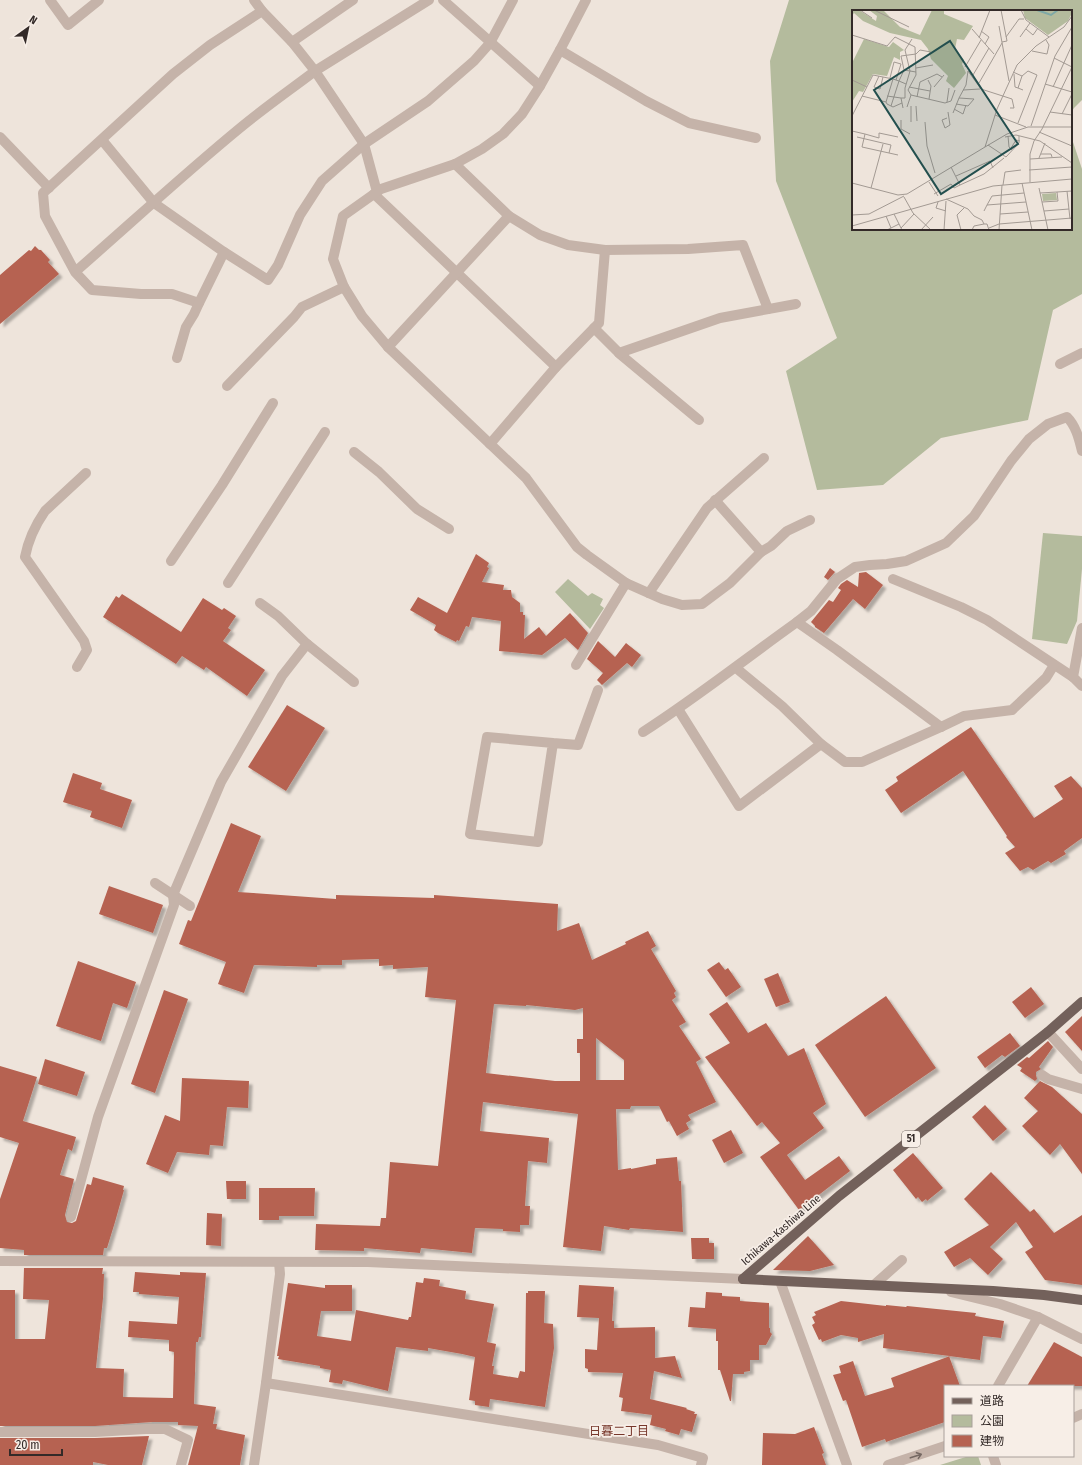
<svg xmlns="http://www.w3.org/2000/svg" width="1082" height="1465" font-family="'Fira Sans Condensed','Noto Sans JP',sans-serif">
	<defs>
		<filter id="shadow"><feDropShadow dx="3.5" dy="3.5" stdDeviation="1" flood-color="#0004"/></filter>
	</defs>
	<rect width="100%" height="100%" fill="#eee4db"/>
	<g fill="#b4bb9d">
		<polygon points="789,0 1082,0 1082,100 1074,108 1071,113 1071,11 853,11 853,229 1071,229 1071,136 1082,169 1082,294 1053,310 1028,420 941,438 883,485 817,490 786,371 837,338 776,181 770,61"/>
		<polygon points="1043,533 1082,536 1082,569 1077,621 1067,644 1032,639"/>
		<polygon points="568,579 588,596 592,593 603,599 600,605 604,608 590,629 555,592"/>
		<polygon points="969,1456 978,1456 981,1465 940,1465"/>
	</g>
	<g fill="#b66251" fill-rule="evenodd" filter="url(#shadow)">
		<polygon points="35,246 39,250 41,250 50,260 48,262 59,274 0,324 0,275 29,250 31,251"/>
		<polygon points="476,554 489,563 487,567 489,568 482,582 504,585 503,590 511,590 512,597 520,603 520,612 523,612 523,615 525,615 524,639 539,627 546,636 570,613 588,633 578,650 565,638 542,655 499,651 501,621 472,617 469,627 466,626 459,641 457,640 456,642 438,633 434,630 436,625 410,610 418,597 447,613"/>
		<polygon points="830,568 835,572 828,580 824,577"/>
		<polygon points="866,572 883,585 865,609 853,599 824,633 815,627 815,626 811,622 829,600 833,602 841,590 838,588 841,584 847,580 858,587 859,573"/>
		<polygon points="122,594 181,632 203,598 222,610 224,608 236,616 228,628 231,630 223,641 265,670 247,696 206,667 204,670 182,656 176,664 103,617 116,596 119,598"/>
		<polygon points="598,641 615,657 626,643 641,655 632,667 627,663 602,685 597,680 603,673 587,659"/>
		<polygon points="287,705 325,728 286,791 248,767"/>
		<polygon points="971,727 1034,818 1063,799 1054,786 1071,776 1082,788 1082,838 1064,851 1066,854 1051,863 1048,861 1033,870 1028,867 1020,871 1005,853 1015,847 1006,837 1007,836 963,771 901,813 885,790 898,781 896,777"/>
		<polygon points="73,773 102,783 100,789 132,800 122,828 90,817 92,811 63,802"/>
		<path d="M231,823L261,836L238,892L336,899V895L434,898V895L558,904L557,931L579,923L592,960L626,944L625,942L648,931L656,946L651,949L676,991L674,993L676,997L672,1000L686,1022L679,1026L701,1059L696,1062L716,1102L688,1115L691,1120L686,1123L689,1129L677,1136L669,1121L667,1122L659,1106H631L630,1109H616L618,1170L631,1168V1169L656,1164V1159L677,1157L679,1181H681L683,1232L630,1228L629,1230L604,1226L601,1251L563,1247L578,1114L483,1102L480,1131L549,1138L547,1163L528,1161L525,1206H530L529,1225H520V1232L503,1231V1229L475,1228L472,1253L421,1248L420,1253L364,1248V1251L315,1250L316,1224L380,1226L381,1218H386L390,1162L438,1166L456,1000L425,997L428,967L393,969V965L379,966V959L342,960V965H317V967L254,965L244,993L218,984L226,962L179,944L188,920L191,921ZM494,1004L526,1006V1005L575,1010L583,1008V1039H577V1053H580V1081H555L486,1073ZM596,1038L624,1060V1080H596Z"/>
		<polygon points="109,886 163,905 153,933 99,914"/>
		<polygon points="78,961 136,982 127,1008 113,1003 101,1041 56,1026"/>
		<polygon points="719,962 725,970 728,968 741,987 726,997 707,970"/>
		<polygon points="778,973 790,1002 776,1007 764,979"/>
		<polygon points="1031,987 1044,1004 1025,1018 1012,1002"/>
		<polygon points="164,990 188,999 155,1093 131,1084"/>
		<polygon points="886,996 936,1068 865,1117 815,1045"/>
		<polygon points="727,1002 748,1033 766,1023 788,1056 804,1048 826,1104 813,1113 824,1128 787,1155 805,1180 839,1156 850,1171 799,1210 760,1157 780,1143 762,1122 757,1126 705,1057 730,1043 709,1014"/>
		<polygon points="1082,1016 1082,1051 1065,1032"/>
		<polygon points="1010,1033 1020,1046 1005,1057 1002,1055 985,1068 977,1057"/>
		<polygon points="1048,1041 1053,1047 1039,1067 1041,1069 1036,1072 1036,1075 1037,1079 1035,1081 1020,1071 1022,1068 1017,1065 1027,1057 1029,1058"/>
		<polygon points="45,1059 85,1072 77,1096 38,1084"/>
		<polygon points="0,1066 37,1077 23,1121 76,1137 72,1151 68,1149 60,1175 74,1179 65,1215 67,1222 72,1223 76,1221 87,1184 91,1185 93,1177 124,1186 123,1190 124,1190 115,1222 107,1248 104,1248 103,1255 24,1255 24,1250 0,1248 0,1199 19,1143 0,1137"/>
		<polygon points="182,1078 249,1081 248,1108 227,1107 223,1146 210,1145 209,1155 177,1152 168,1173 146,1164 165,1115 180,1121"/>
		<polygon points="1040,1081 1052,1087 1082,1114 1082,1174 1060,1144 1050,1155 1022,1126 1038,1111 1024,1098"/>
		<polygon points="985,1105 1007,1129 993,1141 972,1117"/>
		<polygon points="731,1130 743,1153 724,1163 712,1140"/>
		<polygon points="913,1153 943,1188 927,1201 926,1199 922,1202 918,1197 916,1199 893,1170"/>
		<polygon points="991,1172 1030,1212 1034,1209 1054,1233 1082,1215 1082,1285 1045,1280 1025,1252 1033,1247 1016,1222 990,1247 1003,1259 988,1275 970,1258 954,1267 944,1252 989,1225 964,1199"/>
		<polygon points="226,1181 246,1181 246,1199 227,1199"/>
		<polygon points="259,1188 315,1188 314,1216 279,1216 279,1220 259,1220"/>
		<polygon points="207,1213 222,1214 221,1246 206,1245"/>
		<polygon points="808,1236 834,1265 810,1271 773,1270"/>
		<polygon points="691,1238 709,1238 709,1243 714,1243 714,1259 692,1259"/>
		<polygon points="24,1268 103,1268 102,1274 104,1274 103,1298 96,1368 124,1369 123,1397 173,1398 174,1352 169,1351 169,1340 128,1337 129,1321 177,1324 179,1297 139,1294 139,1292 133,1292 135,1272 180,1275 180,1272 206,1273 201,1337 199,1337 198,1342 196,1342 194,1404 216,1407 213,1424 217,1424 216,1429 245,1435 240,1465 188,1465 198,1426 178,1425 178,1422 152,1422 95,1426 0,1426 0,1290 15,1290 15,1339 45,1339 49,1300 23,1299"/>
		<polygon points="424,1278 440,1280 439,1286 466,1291 465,1299 494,1304 487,1342 496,1344 492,1366 494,1366 493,1374 518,1378 520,1371 525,1372 526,1293 528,1293 528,1291 545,1291 544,1323 553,1324 554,1348 545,1407 490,1399 489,1407 475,1405 475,1401 469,1400 475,1357 462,1354 428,1348 428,1351 396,1347 388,1391 343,1380 342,1384 329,1382 331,1370 320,1368 320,1366 278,1359 279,1356 277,1356 288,1283 325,1288 325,1285 352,1285 352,1311 321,1311 317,1336 351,1341 356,1310 408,1320 409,1317 411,1317 416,1282 423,1283"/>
		<polygon points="579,1285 614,1287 612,1321 614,1321 614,1328 655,1327 655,1358 675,1356 682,1378 654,1371 650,1399 687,1408 686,1409 695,1412 694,1414 697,1414 692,1432 681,1429 679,1435 665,1431 666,1429 650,1425 652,1415 621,1411 623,1398 619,1397 623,1373 588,1372 588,1369 585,1368 585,1349 597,1350 599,1318 577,1317"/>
		<polygon points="706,1292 722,1293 722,1296 740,1297 740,1301 769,1303 769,1328 770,1328 770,1332 772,1334 766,1345 759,1345 759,1360 750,1360 750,1371 744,1372 744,1374 733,1374 731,1401 730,1401 720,1370 718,1370 718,1341 716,1341 716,1329 688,1327 690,1307 705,1308"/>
		<polygon points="841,1301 886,1306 886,1305 906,1307 907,1306 976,1313 975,1316 1004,1321 1001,1338 983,1336 980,1360 949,1356 960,1386 945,1386 945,1422 886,1442 885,1439 862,1447 846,1400 843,1401 833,1375 841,1373 839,1366 853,1361 865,1396 894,1387 891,1378 950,1356 883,1348 884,1334 858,1342 858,1338 841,1335 822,1342 821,1339 819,1340 812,1325 815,1323 812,1317 816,1315 814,1312"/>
		<polygon points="1054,1342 1082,1357 1082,1386 1027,1386"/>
		<polygon points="814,1427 824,1453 822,1454 826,1465 762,1465 763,1433 795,1434"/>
		<polygon points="149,1436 142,1465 108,1465 93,1462 93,1465 0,1465 0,1438 95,1438"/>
	</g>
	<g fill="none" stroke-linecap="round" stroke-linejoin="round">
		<polyline stroke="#c5b3a9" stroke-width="10" points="1042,1075 1048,1079 1082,1089"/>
		<g stroke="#c5b3a9" stroke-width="10">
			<polyline points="50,0 68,25 99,0"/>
			<polyline points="254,0 262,11"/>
			<polyline points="443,0 540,86"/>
			<polyline points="292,42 353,0"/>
			<polyline points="560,50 646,101 689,123 756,138"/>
			<polyline points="0,137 49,188"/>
			<polyline points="102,140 154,203 224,252"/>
			<polyline points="455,164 509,216"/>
			<polyline points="377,192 364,144 315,71 429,0"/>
			<polyline points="374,194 556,367"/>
			<path d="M75,272C130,224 184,174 240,128C264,108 290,90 315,71L292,42L262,11L210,45L173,74L43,193L45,216L75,272L92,290L141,294H172L199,303"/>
			<polyline points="344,287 362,316 388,347 526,478 577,547 587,555 626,583 662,599 682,605 702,604 730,583 761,552 771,546 787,531 810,520"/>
			<polyline points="594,328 621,355 699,420"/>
			<polyline points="388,347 509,216 540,235 568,245 605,250 688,249 743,245 768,309"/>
			<polyline points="619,353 720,318 796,304"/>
			<polyline points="177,358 186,327 194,314 199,303 224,252 268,280 278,265 300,215 322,181 364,144 428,101 474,61 490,43 513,0"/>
			<polyline points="1060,364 1082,353"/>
			<polyline points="227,386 294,317 302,307 344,287 333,259 343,216 381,189 455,164 482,149 503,134 522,114 540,86 560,50 586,0"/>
			<polyline points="490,444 556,367 599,323 605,250"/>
			<polyline points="354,452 379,472 417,509 449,529"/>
			<polyline points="715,500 761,552"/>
			<polyline points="171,561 222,485 273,403"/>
			<polyline points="893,579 961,607 987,620 1073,677"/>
			<polyline points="228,583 325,432"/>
			<polyline points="649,593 707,508 764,458"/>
			<polyline points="260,603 278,616 307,644 354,682"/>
			<path d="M797,622L811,611L837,579L855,567L870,565L887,564L906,561L946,543L974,516L1011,461L1029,439L1048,424L1067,417C1076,426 1079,439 1082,451"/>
			<polyline points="1082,628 1073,677 1082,686"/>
			<polyline points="576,665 626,583"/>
			<path d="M77,667L87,650L84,641L25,557C28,541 36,524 45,511L86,473"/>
			<polyline points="678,709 739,806 821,744"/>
			<polyline points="941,727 964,716 1012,710 1046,678 1054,665"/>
			<path d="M643,732C696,698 745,659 797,622L837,650L941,727L862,762H845L821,744L782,706L736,668"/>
			<polyline points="553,743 487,737 470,834 538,842 553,743 578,745 598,690"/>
			<polyline points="155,883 190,906"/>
			<polyline points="71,1217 98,1117 174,905 173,895 221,782 282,676 307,644"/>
			<polyline points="780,1281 847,1465"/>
			<polyline points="874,1285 902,1260"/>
			<polyline points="951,1292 1000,1304 1038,1317 1082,1339"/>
			<polyline points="266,1383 658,1445 703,1458 701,1465"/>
			<polyline points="998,1386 1038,1317"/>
			<polyline points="1073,1418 1082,1414"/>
			<polyline points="0,1432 95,1432 146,1429 165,1429 188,1440 181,1465"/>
			<polyline points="993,1456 996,1465"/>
			<polyline points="254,1465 266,1383 280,1274 279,1262"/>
			<polyline points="888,1465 945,1446"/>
		</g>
		<g stroke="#c5b3a9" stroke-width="10">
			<polyline points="1048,1032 1082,1069"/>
			<polyline points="0,1261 368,1262 743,1279"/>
		</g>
		<g stroke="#73615b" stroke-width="10">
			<polyline points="743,1279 839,1196 1048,1032 1082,1002"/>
			<polyline points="743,1279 993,1291 1044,1295 1082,1300"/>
		</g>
	</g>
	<defs><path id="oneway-shaft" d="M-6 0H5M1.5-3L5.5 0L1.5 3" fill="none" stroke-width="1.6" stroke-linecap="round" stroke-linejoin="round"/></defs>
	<use stroke="#756862" href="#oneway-shaft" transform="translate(916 1456) rotate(-18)"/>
	<g text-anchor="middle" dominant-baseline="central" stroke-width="3.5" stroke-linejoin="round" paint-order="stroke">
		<rect fill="#f7eee7" stroke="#6e6561" stroke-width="1" x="902" y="1131" width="18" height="16" rx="3"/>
		<g font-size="10" font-weight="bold" fill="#332a28">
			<text x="911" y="1139">51</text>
		</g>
		<g font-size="11" fill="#332a28" stroke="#f7eee7">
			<text transform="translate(781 1230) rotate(-41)">Ichikawa-Kashiwa Line</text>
		</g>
		<g font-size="12" fill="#77372b" stroke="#f7eee7">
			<text x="619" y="1431">日暮二丁目</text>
		</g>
	</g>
	<g transform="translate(852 10)">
		<rect width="220" height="220" fill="#eee4db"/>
		<path d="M1,0H7L24,11L25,6L17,0H31L48,17L68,25L80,0H92V4L121,16L112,30L105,29L103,39L112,50L110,54L114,63L102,78L94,71L96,66L79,49L76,39L69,30L38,23L11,11L2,3L0,6ZM171,0H220V3L216,11L196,25L173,8ZM12,29L37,37L41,32L52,40L48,42V50L42,47L35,66L21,64L11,82L7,81L0,92V53ZM204,183L205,190L191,191L190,184Z" fill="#b4bb9d"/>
		<path fill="none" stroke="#7ea8a6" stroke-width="2" d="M185,0L199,5L206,0"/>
		<path fill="none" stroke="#a39a93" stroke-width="1" d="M8,0L20,8M22,0L57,17M149,0L155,31L150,32M169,0L174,10L197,27M147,16L157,71M120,19L142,44M174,19L181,25L186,18M129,21L137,27L133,34M0,25L35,36L43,27L63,37L64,65L56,80L59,85L55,97M154,27L167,9H172M168,27L178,13M127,28L138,0M180,41L195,44L197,35L194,30M64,44L68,40L79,42M202,48L220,57M113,57L129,30M64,58L81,55M52,60L49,46L64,44M161,62L170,66L166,78L171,80M162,64L163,77L166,78M121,65L137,38M27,66L22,77L28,79L31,67M38,68L42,52L49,54L44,70M0,70L15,77M76,70L79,76L77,89M127,73L150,33M54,74L47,71L52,60L64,62M193,74L220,82M57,77L78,81M82,77L92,65M201,77L220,35M111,80L128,79M59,85L93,93L99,91L103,80M10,86L34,92M35,86L49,88M65,87L68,72L85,64L90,67M107,88L114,75L116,61L129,79L160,89L162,98H158M95,92L97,78M39,96L47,71L41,69L34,92L35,94L41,97L50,93M59,96V112M64,96L65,111M51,98L49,88H53V78L58,61L53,40L60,29M102,99L111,104L114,95M198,102L220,105M101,103L107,88L122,89L116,96L104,94M210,104L220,84M143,105L174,117M0,106L21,65L41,69M95,108L90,110L93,118L98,115L96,102M49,110V119L58,124M73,112L75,136L83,163M166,113L185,65L176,61L170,66M179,116L203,46L220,17M0,121L13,124L10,137L46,145M187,122L220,136M13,124L27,128V123L46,127M156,126L157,137L160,140M5,127L39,135L37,143M153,127L164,125L188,131L220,153M136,135L154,147L167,133V126M133,137L145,99L165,55L184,36L212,17L220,6M133,137L155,124L176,117H220M159,138L164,130L168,131M189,144H199L200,147M187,148L193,133M178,149L210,147M99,157L108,175L132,164L152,148M177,160L220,157M104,166L138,151L141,158M77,172L86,186M178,172V144L182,131L190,119L220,57M0,173L46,185L55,184L133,137M170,173L180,220M151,175L153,162L169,160M19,178L31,134M187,178L196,220M215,181L218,209M205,182L220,181M188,183L205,182L206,191L190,192M82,184L99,174L102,178L108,175M52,187L61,203L79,220M94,189L116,199L122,206L130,210L132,214H135L137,220M86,192L84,198L94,201M135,195L140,186L172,183M132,201L135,195L174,192M192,201L217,199M42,204L50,220M148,204L176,202M0,205L17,204L52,186M34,206L39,218M0,216L141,176L220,169M49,218L62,204M137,218L147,214L220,208M35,220L47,214M69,220L81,207M92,220L94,191M109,220L105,205L112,198M120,220L122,216L132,214M147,220L150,175"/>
		<path fill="#234f4e" fill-opacity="0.15" stroke="#234f4e" stroke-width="2" d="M98,31L166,134L89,184L22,80Z"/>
		<rect width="220" height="220" fill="none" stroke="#332a28" stroke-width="2"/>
	</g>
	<rect x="944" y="1385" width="130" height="72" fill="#f7eee7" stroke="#a9a09b"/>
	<rect x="952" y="1398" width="20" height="6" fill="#73615b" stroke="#a9a09b"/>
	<text x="980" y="1405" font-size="12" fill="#332a28">道路</text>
	<rect x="952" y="1415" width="20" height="12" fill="#b4bb9d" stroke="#a9a09b"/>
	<text x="980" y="1425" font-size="12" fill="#332a28">公園</text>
	<rect x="952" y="1435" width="20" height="12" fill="#b66251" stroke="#a9a09b"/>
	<text x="980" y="1445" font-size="12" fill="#332a28">建物</text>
	<g transform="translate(28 28) rotate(33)" stroke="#f7eee7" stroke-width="3" paint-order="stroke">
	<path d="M0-3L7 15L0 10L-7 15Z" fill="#332a28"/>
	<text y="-6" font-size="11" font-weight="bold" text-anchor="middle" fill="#332a28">N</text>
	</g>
	<path d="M10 1449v6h52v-6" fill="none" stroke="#332a28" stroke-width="2"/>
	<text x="16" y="1449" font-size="12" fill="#332a28" stroke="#f7eee7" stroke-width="3" paint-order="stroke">20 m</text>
</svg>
